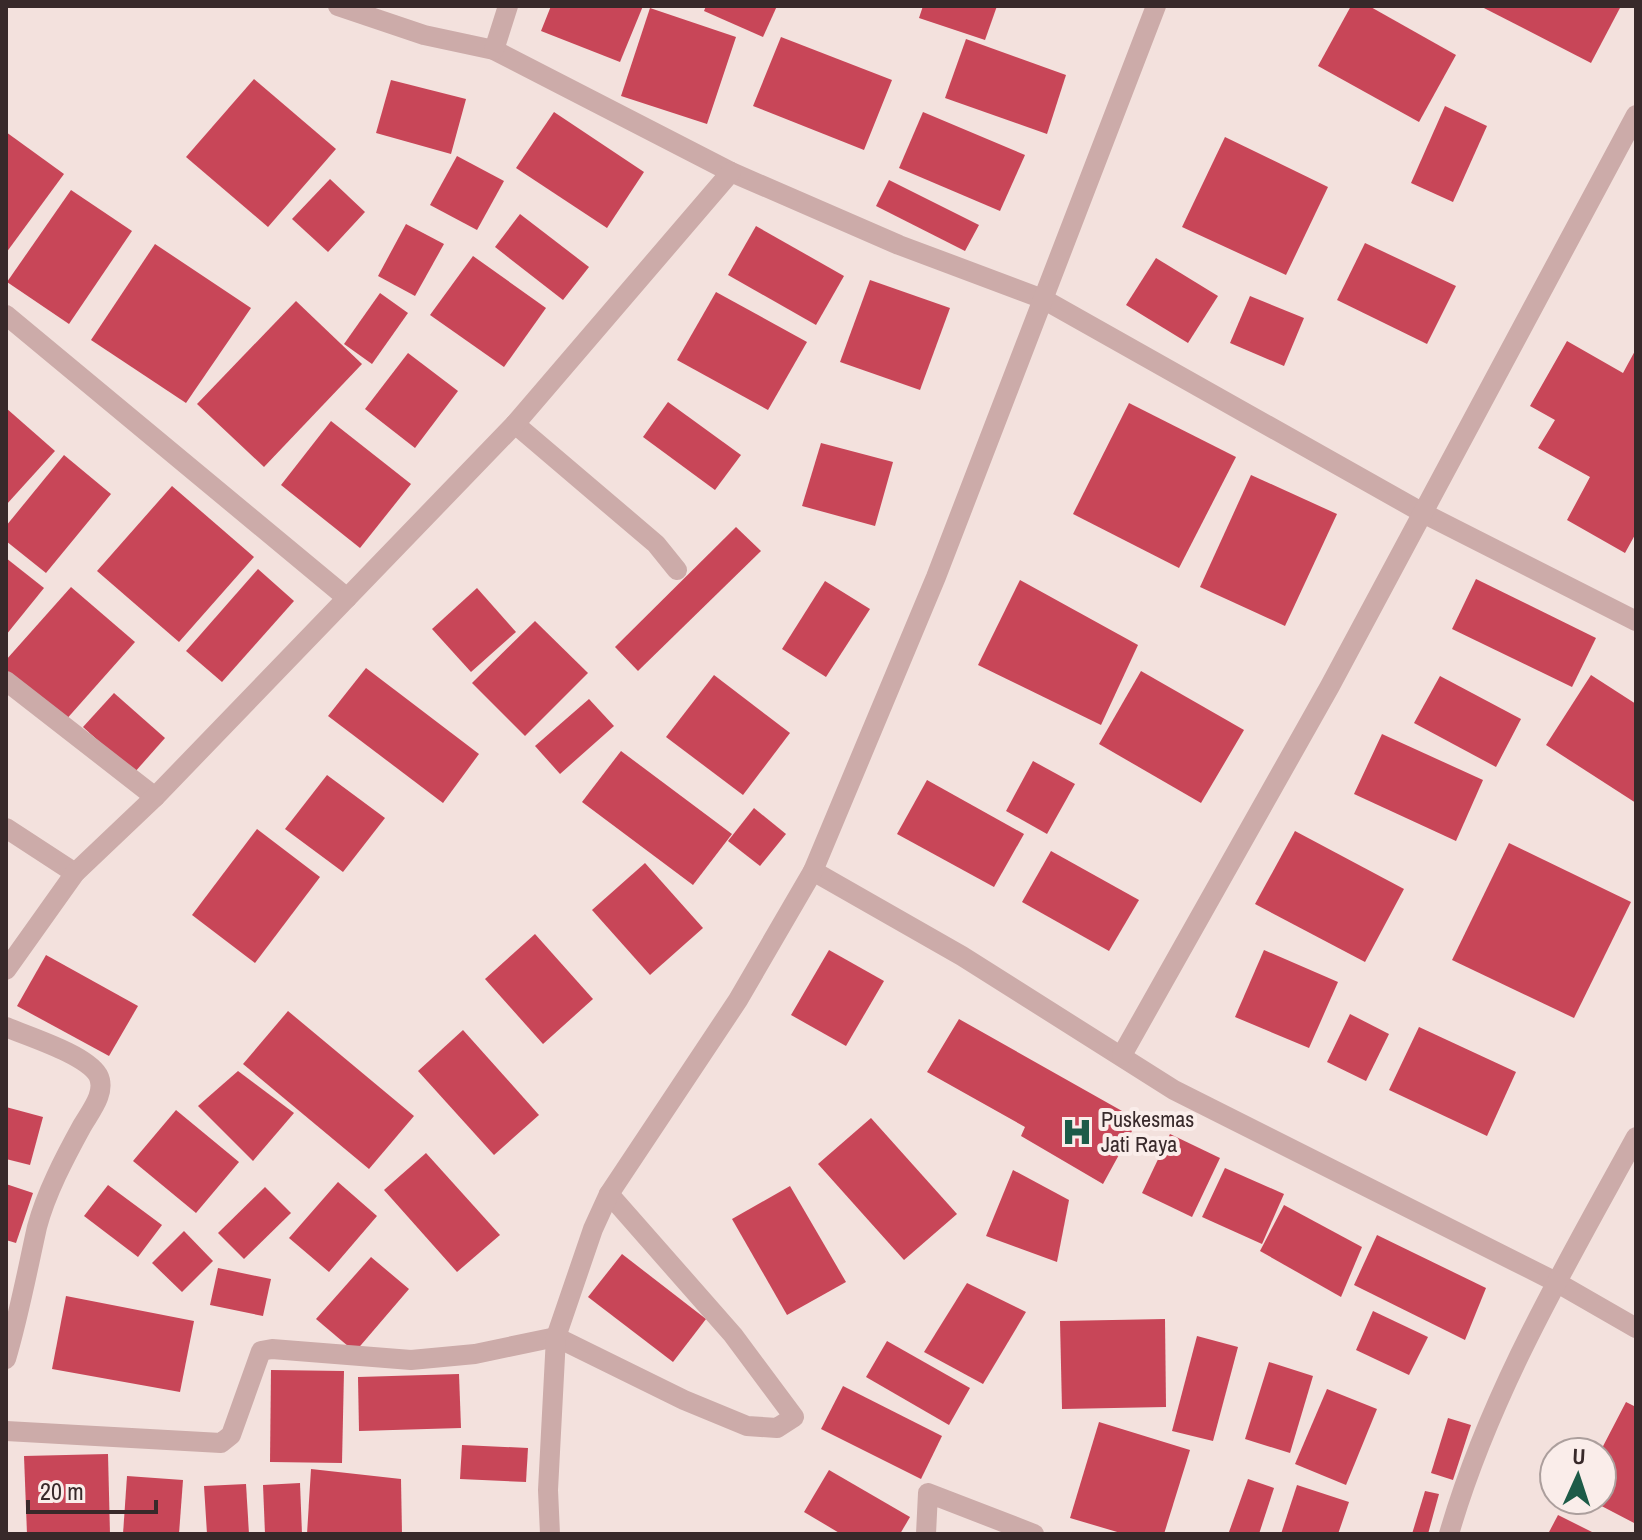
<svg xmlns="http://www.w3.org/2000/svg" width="1642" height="1540" font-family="'Archivo Narrow',sans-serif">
	<rect width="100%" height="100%" fill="#f3e1dd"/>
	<g fill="#c84658">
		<polygon points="551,6 643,6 620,62 541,31"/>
		<polygon points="706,6 777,6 763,37 704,11"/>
		<polygon points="923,6 997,6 985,40 919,18"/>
		<polygon points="1351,6 1369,6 1456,55 1419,122 1318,66"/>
		<polygon points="1480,6 1621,6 1591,63"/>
		<polygon points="650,8 736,37 707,124 621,96"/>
		<polygon points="781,37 892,80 864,150 753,106"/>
		<polygon points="966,39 1066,75 1047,134 945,98"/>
		<polygon points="254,79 336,149 268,227 186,157"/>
		<polygon points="391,80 466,99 451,154 376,133"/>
		<polygon points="1445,106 1487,126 1453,202 1411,183"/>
		<polygon points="554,112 644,172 607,228 516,168"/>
		<polygon points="923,112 1025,155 1000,211 899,168"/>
		<polygon points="6,132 64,174 6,253"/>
		<polygon points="1225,137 1328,187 1286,275 1182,227"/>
		<polygon points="457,156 504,181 477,230 430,205"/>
		<polygon points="330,179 365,212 328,252 292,219"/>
		<polygon points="889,180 979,225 965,251 876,206"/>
		<polygon points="71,190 132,231 69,324 7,282"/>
		<polygon points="520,214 589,267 563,300 495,247"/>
		<polygon points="406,224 444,244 415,296 378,276"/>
		<polygon points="756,226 844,276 816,325 728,275"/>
		<polygon points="1365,243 1456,286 1427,344 1337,300"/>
		<polygon points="155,244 251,308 186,403 91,340"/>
		<polygon points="473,256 546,308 504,367 430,315"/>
		<polygon points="1156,258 1218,296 1188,343 1126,305"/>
		<polygon points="870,280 950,308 920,390 840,362"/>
		<polygon points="716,292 807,342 768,410 677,360"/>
		<polygon points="380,293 408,313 372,364 344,344"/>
		<polygon points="1250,296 1304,318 1284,366 1230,343"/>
		<polygon points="296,301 362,364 264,467 197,404"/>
		<polygon points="1567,341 1623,373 1636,349 1636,533 1625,553 1567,520 1590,477 1538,448 1555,420 1530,406"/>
		<polygon points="408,353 458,391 415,448 365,409"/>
		<polygon points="668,402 741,455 715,490 643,437"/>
		<polygon points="1129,403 1236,457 1179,568 1073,514"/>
		<polygon points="6,408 55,451 6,505"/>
		<polygon points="331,421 411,484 360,548 281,485"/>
		<polygon points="821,443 893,462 875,526 802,506"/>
		<polygon points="64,455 111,494 46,573 6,541 6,526"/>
		<polygon points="1251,475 1337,514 1285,626 1200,587"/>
		<polygon points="172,486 254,557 179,642 97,571"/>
		<polygon points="736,527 761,551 638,671 615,647"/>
		<polygon points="6,558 44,588 6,635"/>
		<polygon points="258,569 294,601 222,682 186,651"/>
		<polygon points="1476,579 1596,638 1572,687 1452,629"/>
		<polygon points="1020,580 1138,645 1101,725 978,665"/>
		<polygon points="825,581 870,609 826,677 782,649"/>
		<polygon points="71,587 135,642 64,722 6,672 6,660"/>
		<polygon points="477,588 516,632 471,672 432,629"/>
		<polygon points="535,621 588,673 525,736 472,683"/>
		<polygon points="366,668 479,754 443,803 328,716"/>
		<polygon points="1141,671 1244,730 1201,803 1099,744"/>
		<polygon points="714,675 790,733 743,795 666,737"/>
		<polygon points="1591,675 1636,704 1636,803 1546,745"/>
		<polygon points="1440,676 1521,719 1496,767 1414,723"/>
		<polygon points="114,693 165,738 134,773 83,727"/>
		<polygon points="589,699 614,726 560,774 535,746"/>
		<polygon points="1382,734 1483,780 1456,841 1354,794"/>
		<polygon points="621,751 732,834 693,885 582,802"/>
		<polygon points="1033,761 1075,784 1047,834 1006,811"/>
		<polygon points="327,775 385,818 343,872 285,829"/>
		<polygon points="927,780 1024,834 994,887 897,834"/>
		<polygon points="754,808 786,834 760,866 728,841"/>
		<polygon points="257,829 320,877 255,963 192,915"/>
		<polygon points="1295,831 1404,889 1365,962 1255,904"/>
		<polygon points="1509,843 1631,902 1574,1018 1452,960"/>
		<polygon points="1051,851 1139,900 1109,951 1022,902"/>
		<polygon points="645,863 703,928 650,975 592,910"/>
		<polygon points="535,934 593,999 543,1044 485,979"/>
		<polygon points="829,950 884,981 846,1046 791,1015"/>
		<polygon points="1264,950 1338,982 1309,1048 1235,1017"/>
		<polygon points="46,955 138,1006 109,1056 17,1006"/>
		<polygon points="288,1011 414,1116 369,1169 243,1064"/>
		<polygon points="1350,1014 1389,1034 1366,1081 1327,1062"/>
		<polygon points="959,1019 1138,1120 1103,1184 1021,1136 1025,1127 927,1072"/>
		<polygon points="1419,1027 1516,1072 1487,1136 1389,1090"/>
		<polygon points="463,1030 539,1115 494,1155 418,1071"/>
		<polygon points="238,1071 294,1113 253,1161 198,1106"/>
		<polygon points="6,1107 43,1117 30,1165 6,1159"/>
		<polygon points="176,1110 239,1162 196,1213 133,1161"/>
		<polygon points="871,1118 957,1214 904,1260 818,1164"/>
		<polygon points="1170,1134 1220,1158 1192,1217 1142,1193"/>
		<polygon points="426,1153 500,1235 457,1272 384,1190"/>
		<polygon points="1225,1168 1284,1194 1262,1244 1202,1217"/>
		<polygon points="1013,1170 1069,1200 1057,1262 986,1236"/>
		<polygon points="338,1182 377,1216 329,1272 289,1238"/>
		<polygon points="6,1184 33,1193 16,1243 6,1240"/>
		<polygon points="108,1185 162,1225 138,1257 84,1216"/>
		<polygon points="790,1186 846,1282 787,1315 732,1219"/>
		<polygon points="265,1187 291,1213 244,1259 218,1233"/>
		<polygon points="1284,1205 1362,1247 1341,1297 1260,1251"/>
		<polygon points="184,1231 213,1261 182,1292 152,1263"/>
		<polygon points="1377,1235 1486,1288 1465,1340 1354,1285"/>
		<polygon points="622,1254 706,1319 673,1362 588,1297"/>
		<polygon points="371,1257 409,1289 355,1352 316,1319"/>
		<polygon points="218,1268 271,1279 263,1316 210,1305"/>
		<polygon points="967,1283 1026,1312 983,1384 924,1352"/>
		<polygon points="66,1296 194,1321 180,1392 52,1369"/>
		<polygon points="1373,1311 1428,1337 1409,1375 1356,1350"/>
		<polygon points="1165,1319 1166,1407 1062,1409 1060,1321"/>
		<polygon points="1197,1336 1238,1347 1213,1441 1172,1431"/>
		<polygon points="887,1341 970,1388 949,1425 866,1377"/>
		<polygon points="1269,1362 1313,1376 1290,1453 1245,1439"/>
		<polygon points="271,1370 344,1371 342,1463 270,1462"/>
		<polygon points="459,1374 461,1428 359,1431 358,1377"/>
		<polygon points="843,1386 942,1436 921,1479 821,1429"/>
		<polygon points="1327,1389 1377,1409 1346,1485 1295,1464"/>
		<polygon points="1626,1402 1636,1407 1636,1524 1590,1500 1602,1500 1600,1452"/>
		<polygon points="1448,1418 1471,1425 1453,1480 1431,1473"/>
		<polygon points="1099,1422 1190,1450 1164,1534 1124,1534 1070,1518"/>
		<polygon points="462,1445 528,1448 526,1482 460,1479"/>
		<polygon points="108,1454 110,1534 27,1534 24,1456"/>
		<polygon points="311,1469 401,1479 402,1534 307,1534"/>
		<polygon points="829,1470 910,1517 900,1534 841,1534 804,1512"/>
		<polygon points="127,1476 183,1480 179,1534 123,1534"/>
		<polygon points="1248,1479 1274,1488 1259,1534 1236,1534 1229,1532"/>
		<polygon points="300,1483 302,1534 265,1534 263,1485"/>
		<polygon points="246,1484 249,1534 207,1534 204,1486"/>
		<polygon points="1297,1485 1349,1502 1338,1534 1281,1534"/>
		<polygon points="1425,1491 1439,1494 1428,1534 1412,1534"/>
		<polygon points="1558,1515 1596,1534 1548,1534"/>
	</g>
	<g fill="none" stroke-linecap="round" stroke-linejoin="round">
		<g stroke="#ccaba9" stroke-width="20">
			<polyline points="338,6 424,35 494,50 731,172 899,245 1043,299 1423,513 1636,621"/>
			<polyline points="494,50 508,6"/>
			<polyline points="6,315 347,598"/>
			<polyline points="515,424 656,544 677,570"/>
			<polyline points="6,681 155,797"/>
			<polyline points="6,828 75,873"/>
			<polyline points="813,871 962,956 1174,1090 1556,1282 1636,1328"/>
			<polyline points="6,970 75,873 155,797 515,424 731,172"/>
			<path d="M6,1027C29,1037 85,1054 98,1075C107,1092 90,1112 82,1126C65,1157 46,1193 37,1227C27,1272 19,1315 6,1359"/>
			<polyline points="1122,1055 1330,686 1636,115"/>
			<polyline points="6,1431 221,1443 231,1435 261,1351 272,1349 411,1360 475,1354 556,1337 684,1400 747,1426 777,1428 794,1417 733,1335 609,1194"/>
			<polyline points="550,1534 548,1490 556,1337 593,1229 609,1194 738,1000 813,871 936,577 1156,6"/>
			<polyline points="926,1534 928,1493 1034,1534"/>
			<path d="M1449,1534C1490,1393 1566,1265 1636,1137"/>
		</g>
	</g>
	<defs>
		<g id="hospital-bare" transform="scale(2.4)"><path d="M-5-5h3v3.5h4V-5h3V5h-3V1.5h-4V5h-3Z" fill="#1d5b48" stroke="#faedea" stroke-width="2.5" paint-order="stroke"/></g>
	</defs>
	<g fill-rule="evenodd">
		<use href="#hospital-bare" x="1077" y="1132"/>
	</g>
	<g text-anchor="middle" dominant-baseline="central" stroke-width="8" stroke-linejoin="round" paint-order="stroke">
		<g font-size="22" fill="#38292a" stroke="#faedea" text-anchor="start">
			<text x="1101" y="1119">Puskesmas<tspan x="1101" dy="25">Jati Raya</tspan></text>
		</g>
	</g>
	<rect width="1642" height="1540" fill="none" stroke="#38292a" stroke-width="16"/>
	<g transform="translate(1578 1476) rotate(3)"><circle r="38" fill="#faedea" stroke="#ac9f9d" stroke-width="2"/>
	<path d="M0-6L14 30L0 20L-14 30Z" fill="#1d5b48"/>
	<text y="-12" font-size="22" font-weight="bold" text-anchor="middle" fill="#38292a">U</text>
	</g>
	<path d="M28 1500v12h128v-12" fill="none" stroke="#38292a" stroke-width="4"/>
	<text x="40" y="1500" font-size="24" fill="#38292a" stroke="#faedea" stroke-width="6" paint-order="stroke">20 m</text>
</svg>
